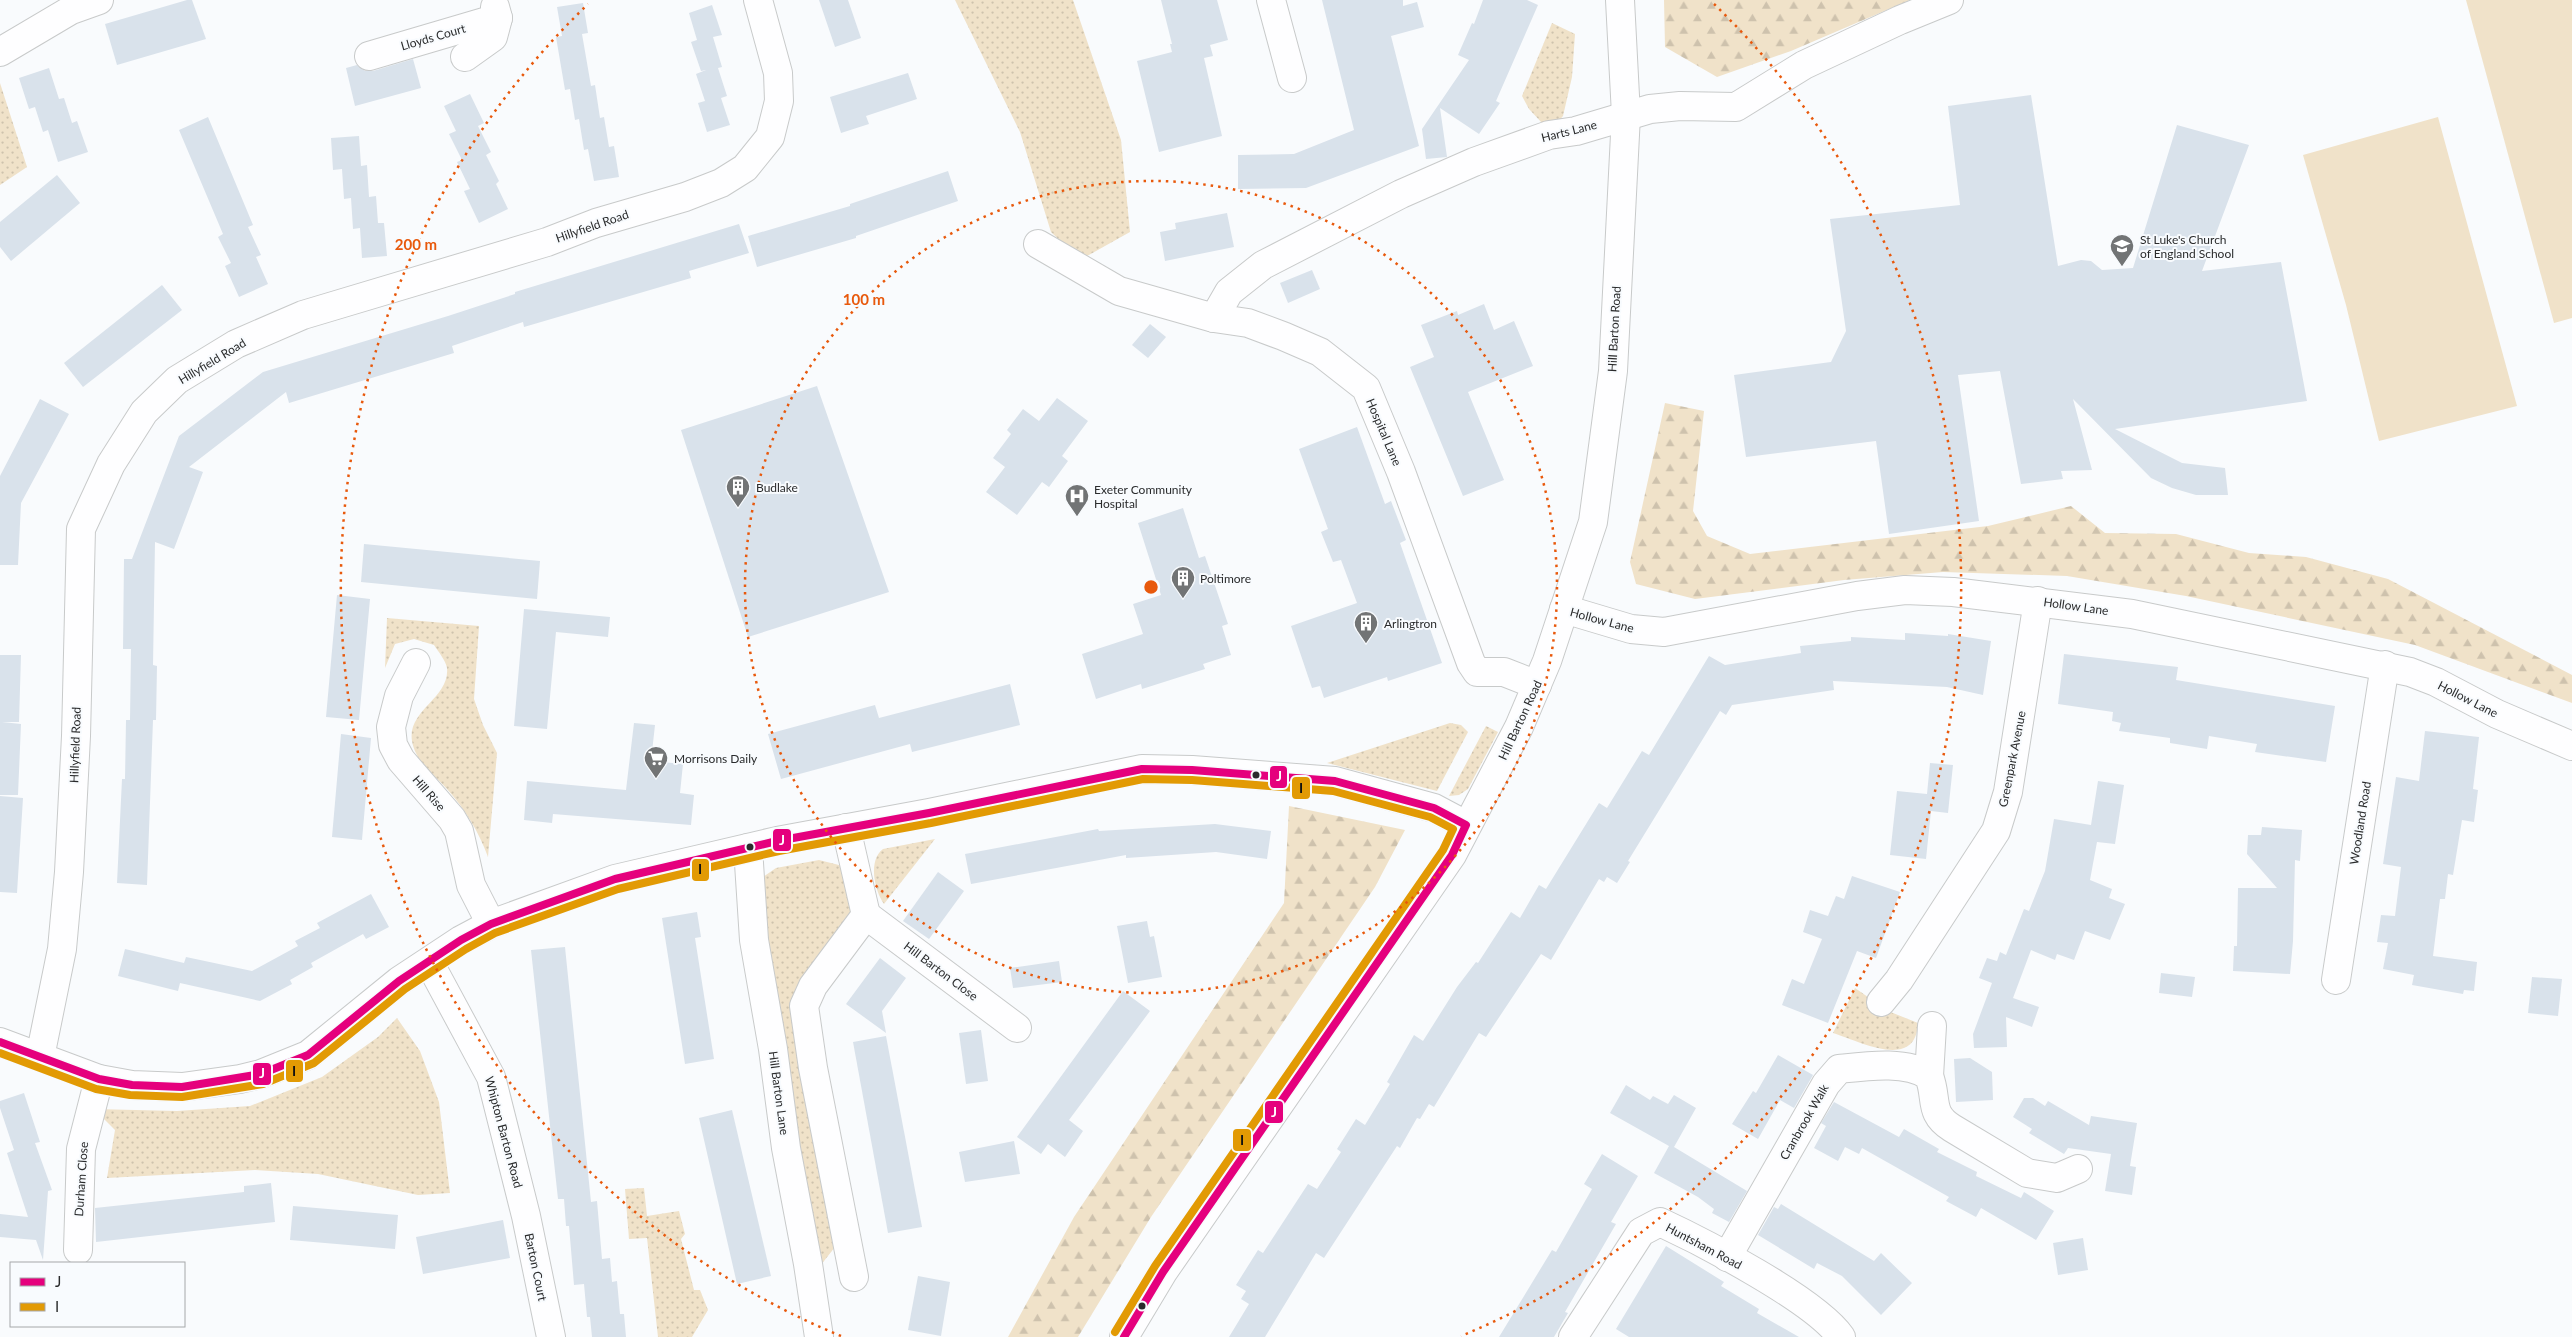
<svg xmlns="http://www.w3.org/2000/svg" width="2572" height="1337" font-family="Lato,sans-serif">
	<defs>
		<pattern id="grass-dots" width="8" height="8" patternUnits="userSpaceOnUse" patternTransform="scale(1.25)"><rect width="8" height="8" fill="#f0e2c9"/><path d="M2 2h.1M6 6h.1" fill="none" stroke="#cec2ad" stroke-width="1.8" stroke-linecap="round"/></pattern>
		<pattern id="forest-firs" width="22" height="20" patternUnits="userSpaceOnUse" patternTransform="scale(1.25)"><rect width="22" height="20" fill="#f0e2c9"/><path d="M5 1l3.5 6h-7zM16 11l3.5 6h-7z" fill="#cec2ad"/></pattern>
	</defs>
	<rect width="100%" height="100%" fill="#f9fbfd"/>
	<g fill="url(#grass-dots)">
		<polygon points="955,0 1073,0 1121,140 1130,232 1080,260 1051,232 1020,132"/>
		<polygon points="1552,23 1575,34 1572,77 1563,116 1559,121 1542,123 1529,109 1522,96"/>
		<polygon points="0,83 27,167 0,185"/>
		<path d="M387,618L479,626L474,699L483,725L497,753L488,857C479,832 465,809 447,789C433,773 416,763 412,741C407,710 450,698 447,668C446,661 438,651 434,645L414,639L395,644L385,668Z"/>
		<polygon points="1450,723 1461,725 1468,732 1437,791 1327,763"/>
		<polygon points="1486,726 1498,732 1468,789 1459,795 1449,796"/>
		<path d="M935,839L884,904C874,890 868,860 883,849Z"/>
		<polygon points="819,860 843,866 853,898 849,919 806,974 835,1247 817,1270 766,947 763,877 776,868"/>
		<path d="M1855,988L1888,1011L1918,1023C1916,1071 1861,1042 1833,1033Z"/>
		<polygon points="397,1018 420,1051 439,1102 450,1193 418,1195 318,1174 255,1170 107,1178 115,1130 94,1109 177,1111 250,1106 322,1077 378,1037"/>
		<polygon points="644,1188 647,1216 679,1211 685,1234 681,1239 694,1290 700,1290 708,1310 692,1337 658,1337 647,1238 629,1239 625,1189"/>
	</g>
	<g fill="url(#forest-firs)">
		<polygon points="1664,0 1910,0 1791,51 1717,77 1665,47"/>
		<polygon points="1665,403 1704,411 1693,511 1707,536 1750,554 1988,526 2071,506 2105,533 2176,534 2249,553 2306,557 2388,579 2572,675 2572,703 2415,645 2186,596 2067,576 1943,572 1844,580 1695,599 1636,584 1630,562"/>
		<polygon points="1289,806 1405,830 1375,887 1151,1217 1078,1337 1008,1337 1074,1217 1284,903"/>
	</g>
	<g fill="#f0e2c9">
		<polygon points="2466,0 2572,0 2572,318 2554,323"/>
		<polygon points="2438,117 2517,406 2379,441 2346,305 2303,155"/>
	</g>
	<g fill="#d9e2eb">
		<polygon points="187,0 192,0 206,39 117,65 105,24"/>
		<polygon points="819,0 848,0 861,38 835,47"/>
		<polygon points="1161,0 1217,0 1228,40 1210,45 1213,56 1204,58 1222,136 1159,152 1137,61 1172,52 1170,44 1172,44"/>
		<polygon points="1322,0 1403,0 1403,6 1417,2 1424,27 1391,36 1419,146 1306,188 1238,189 1238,155 1294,154 1354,130"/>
		<polygon points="1483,0 1527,0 1538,5 1496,101 1500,103 1479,134 1440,108 1447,157 1426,159 1422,129 1469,60 1458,55 1472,23 1474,24"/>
		<polygon points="583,3 588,33 582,34 591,86 595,85 600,118 604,117 609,147 614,146 619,177 594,181 588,149 584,150 579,119 575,120 570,89 565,90 556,37 562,36 557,7"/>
		<polygon points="712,5 722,35 713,37 722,67 718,68 727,96 721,98 730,125 707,132 698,103 705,101 696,74 706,70 701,71 691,42 697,40 689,13"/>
		<polygon points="413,59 421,88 355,106 346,68 357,65 365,71 373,71"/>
		<polygon points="49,68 59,99 64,98 72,123 77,121 88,152 58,162 48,130 43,132 35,107 29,109 19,78"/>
		<polygon points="908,73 917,99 866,116 869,124 841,133 830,97"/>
		<polygon points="470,94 484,123 478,126 491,152 486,155 499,181 496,184 508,209 479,223 464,191 470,189 457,162 462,160 449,134 456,131 444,106"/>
		<polygon points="2031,95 2058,266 2081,260 2091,261 2102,270 2133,268 2177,125 2249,145 2202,271 2281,262 2307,401 2115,429 2182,463 2225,468 2228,495 2196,495 2172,488 2151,478 2073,399 2092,470 2061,471 2063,479 2021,484 2000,371 1958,375 1979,521 1889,534 1876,441 1746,457 1734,375 1831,362 1846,331 1830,219 1960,205 1948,106"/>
		<polygon points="208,117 253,225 248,227 261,255 256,257 268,284 239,297 225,266 231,263 218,237 223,234 179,130"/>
		<polygon points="359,136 361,166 367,165 369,197 376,196 378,223 384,223 387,256 362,258 360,228 353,229 351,198 344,199 342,169 333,170 331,138"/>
		<polygon points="948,171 958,201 856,236 856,238 757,267 748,236 850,206 850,204"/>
		<polygon points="57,175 80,203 11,261 0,247 0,222"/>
		<polygon points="1227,213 1234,247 1165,261 1160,232 1176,229 1175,223"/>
		<polygon points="739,224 749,253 689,271 691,278 524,327 523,322 452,346 454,353 289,403 286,392 189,467 203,472 174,549 155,542 153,665 157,666 156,720 153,720 147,885 117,883 122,779 125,779 126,720 130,720 131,649 123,649 124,559 132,559 179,436 263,372 448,316 515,294 515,292"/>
		<polygon points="1312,270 1320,289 1288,303 1280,283"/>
		<polygon points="162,285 182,310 83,387 64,363"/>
		<polygon points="1484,304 1494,330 1514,321 1533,366 1468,392 1504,480 1463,496 1410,367 1434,357 1421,325 1457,311 1458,315"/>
		<polygon points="1150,324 1166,337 1148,358 1132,345"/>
		<polygon points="817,386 889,592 748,637 681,430"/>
		<polygon points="1057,398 1088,421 1062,456 1068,461 1049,487 1042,482 1017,515 986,492 1005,467 993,458 1011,434 1007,430 1023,409 1039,421"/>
		<polygon points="40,399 69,414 21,503 18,565 0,565 0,476"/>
		<polygon points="1357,427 1385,504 1391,501 1406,540 1400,543 1442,663 1388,681 1387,677 1324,698 1320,686 1312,688 1291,626 1357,603 1341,560 1333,562 1321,532 1328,529 1299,449"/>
		<polygon points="1183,508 1199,558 1205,556 1228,624 1222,626 1231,655 1203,664 1205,669 1142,689 1141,684 1096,699 1082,654 1143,634 1133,604 1161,595 1138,523"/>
		<polygon points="364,544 540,561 537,599 361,582"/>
		<polygon points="337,595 370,599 359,720 326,717"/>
		<polygon points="524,609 610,617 608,637 556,632 547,729 514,726"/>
		<polygon points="1905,633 1948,636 1948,634 1991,641 1983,695 1947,687 1833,681 1834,690 1732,705 1726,715 1720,711 1628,861 1630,862 1617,883 1607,877 1604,882 1599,879 1551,960 1541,954 1486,1037 1479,1033 1434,1107 1429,1104 1420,1119 1417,1118 1400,1148 1397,1146 1324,1258 1316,1253 1265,1337 1229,1337 1249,1304 1241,1299 1246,1291 1236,1285 1258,1250 1263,1253 1308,1184 1317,1189 1341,1152 1337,1149 1356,1119 1365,1125 1390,1084 1387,1082 1414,1035 1423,1041 1457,987 1476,962 1478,963 1511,912 1520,918 1539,885 1546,889 1599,803 1607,808 1642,751 1649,755 1709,656 1725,665 1801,653 1800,646 1851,641 1851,637 1905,640"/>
		<polygon points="2064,654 2178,667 2176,680 2335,706 2326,762 2255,752 2257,744 2209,736 2207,749 2170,743 2170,738 2119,731 2121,723 2112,721 2113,712 2058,704"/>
		<polygon points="0,655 21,655 19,722 2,722 21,724 18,795 0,795"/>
		<polygon points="1010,684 1020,725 912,752 910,744 781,779 768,734 875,705 879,718"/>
		<polygon points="634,723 655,725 651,761 683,764 680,793 694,795 691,825 553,814 552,823 524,820 527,781 626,790"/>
		<polygon points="2425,731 2479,737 2473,789 2478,790 2474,822 2462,820 2453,875 2448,874 2445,899 2440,899 2433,956 2477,962 2474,991 2464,990 2463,994 2412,985 2414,975 2383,969 2388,943 2377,942 2381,915 2395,916 2401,867 2383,864 2396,777 2419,781"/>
		<polygon points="341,734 371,738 362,840 332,837"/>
		<polygon points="1930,763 1953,765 1948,813 1931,811 1926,859 1890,855 1897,791 1927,794"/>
		<polygon points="2098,781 2124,785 2115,844 2097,842 2090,880 2112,889 2109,898 2125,904 2110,940 2085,931 2074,960 2057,954 2055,960 2031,950 2013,998 2039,1007 2032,1027 2006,1017 2007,1047 1974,1048 1973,1034 1992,983 1979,978 1987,958 1997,961 2000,952 2006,955 2024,909 2029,911 2045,871 2054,819 2091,825"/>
		<polygon points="0,796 23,798 17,893 0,892"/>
		<polygon points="1215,824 1271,831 1267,859 1216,852 1126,858 1126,855 971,884 965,854 1098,829 1099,831"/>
		<polygon points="2262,827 2302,830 2300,861 2295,860 2293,941 2290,974 2233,971 2234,946 2237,946 2238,888 2277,888 2247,854 2248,835 2261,835"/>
		<polygon points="938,872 964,891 929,939 903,921"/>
		<polygon points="1852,876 1900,892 1876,958 1857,951 1828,1023 1782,1005 1792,979 1804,984 1822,939 1803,932 1810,910 1828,916 1836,896 1844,899"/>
		<polygon points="371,894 389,927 366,939 363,934 311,963 313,967 290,980 292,984 260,1001 180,983 178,991 118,976 125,949 184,963 186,957 252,971 298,946 295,941 320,928 317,923"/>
		<polygon points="697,912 701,937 695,938 714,1059 685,1064 662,918"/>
		<polygon points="1147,921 1150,937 1154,936 1162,977 1128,983 1117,926"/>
		<polygon points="565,947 591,1202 597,1201 602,1259 610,1258 612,1282 617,1281 620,1314 624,1314 626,1337 592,1337 590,1317 587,1317 584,1284 574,1285 569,1226 566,1226 564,1199 558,1199 531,950"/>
		<polygon points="880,958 906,978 882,1011 886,1033 846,1004"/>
		<polygon points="1059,961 1062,982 1013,988 1010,968"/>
		<polygon points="2161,973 2195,977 2192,997 2159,993"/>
		<polygon points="2532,977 2562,979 2558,1016 2528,1013"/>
		<polygon points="1123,991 1150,1011 1069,1120 1083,1131 1065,1157 1048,1144 1041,1154 1017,1137"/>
		<polygon points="981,1030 988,1081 966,1084 959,1033"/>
		<polygon points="886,1036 922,1227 888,1233 853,1042"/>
		<polygon points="1778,1055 1813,1075 1794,1108 1780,1100 1758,1139 1732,1124 1753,1091 1756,1093"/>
		<polygon points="1970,1058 1992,1072 1993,1100 1956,1102 1954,1059"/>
		<polygon points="1626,1085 1650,1100 1653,1096 1668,1104 1674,1095 1696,1108 1674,1147 1747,1191 1729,1222 1712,1213 1714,1209 1698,1197 1654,1173 1669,1146 1610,1113"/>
		<polygon points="24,1093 40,1142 35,1143 52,1190 48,1191 43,1260 36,1240 0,1237 0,1214 28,1217 7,1153 14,1150 0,1108 0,1101"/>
		<polygon points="2024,1098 2033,1098 2045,1106 2048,1101 2089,1125 2091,1116 2137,1123 2130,1166 2136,1167 2132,1195 2105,1191 2111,1154 2068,1148 2064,1154 2029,1133 2032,1129 2013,1117"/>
		<polygon points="1834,1102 1899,1137 1904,1129 1939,1149 1937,1152 1977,1172 1976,1176 2021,1198 2024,1192 2054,1211 2036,1240 1981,1208 1976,1217 1946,1201 1949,1197 1862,1148 1859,1154 1845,1147 1838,1161 1814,1148 1826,1126 1821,1123"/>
		<polygon points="732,1110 771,1276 737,1284 699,1118"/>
		<polygon points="1014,1141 1020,1174 965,1182 959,1152"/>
		<polygon points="1602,1154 1638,1176 1611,1222 1616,1224 1565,1312 1568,1313 1554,1337 1499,1337 1552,1250 1556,1252 1592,1189 1584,1184"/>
		<polygon points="271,1183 275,1222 96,1242 95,1208 244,1192 244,1186"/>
		<polygon points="1781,1204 1874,1261 1881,1253 1912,1283 1881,1315 1842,1276 1817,1263 1814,1269 1758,1235 1774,1207 1778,1209"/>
		<polygon points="293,1206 398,1215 395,1249 290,1240"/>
		<polygon points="503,1220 510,1258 423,1274 416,1237"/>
		<polygon points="2083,1238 2088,1270 2058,1275 2053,1243"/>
		<polygon points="1666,1246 1724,1282 1721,1286 1759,1309 1757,1313 1799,1337 1629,1337 1616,1329"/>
		<polygon points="918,1276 950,1282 941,1336 908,1330"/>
	</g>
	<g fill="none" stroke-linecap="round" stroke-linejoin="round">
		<g stroke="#c8caca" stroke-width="30">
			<g id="minor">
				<polyline points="1271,0 1292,78"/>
				<polyline points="0,52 71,10 99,0"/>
				<polyline points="369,56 498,18"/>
				<polyline points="465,57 493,37 498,18 495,7"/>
				<polyline points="1038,244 1119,291 1214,318 1248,323 1283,336 1320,352 1366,388 1401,472 1471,663 1477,672 1504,672 1537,685"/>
				<polyline points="1214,318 1229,292 1263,265 1401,194 1474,162 1549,135 1576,131 1650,109 1680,106 1736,107 1804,65 1900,20 1949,0"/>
				<polyline points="1564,609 1631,629 1664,632 1857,596 1905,590 1953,592 2132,614 2410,672 2436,682 2497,714 2572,746"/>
				<polyline points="416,663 399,696 391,727 393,745 401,760 452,819 459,831 471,885 491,924"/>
				<polyline points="846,828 866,915 813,986 804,1006 813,1068 854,1277"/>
				<polyline points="748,848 754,940 773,1049 786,1148 808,1264 819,1337"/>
				<polyline points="866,915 1017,1028"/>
				<polyline points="429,962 491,1077 526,1216 551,1337"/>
				<polyline points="2336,980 2385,665"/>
				<polyline points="1881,1002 1899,980 1996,831 2008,792 2038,601"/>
				<polyline points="0,1042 99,1079 132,1085 182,1087 240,1079 261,1074 308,1055 399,981 461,940 491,924 615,879 777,841 929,813 1142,769 1192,770 1335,781 1434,808 1466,825"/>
				<polyline points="40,1057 62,949 69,872 76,736 81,529 111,464 144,412 177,380 236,344 303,315 547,242 596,223 685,197 721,183 745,168 770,137 779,101 778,73 758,0"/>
				<polyline points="1929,1076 1932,1026"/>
				<polyline points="78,1250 81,1149 99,1079"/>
				<path d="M1727,1257L1826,1084L1839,1069C1866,1066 1907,1060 1929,1076C1938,1099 1928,1113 1952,1128L2027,1173L2057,1178L2078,1169"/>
				<path d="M1573,1337L1641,1232L1660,1222C1703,1242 1815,1300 1841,1337"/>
			</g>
		</g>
		<g stroke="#c8caca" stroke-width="30">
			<polyline id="major" points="1124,1337 1163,1272 1452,855 1519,727 1547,661 1593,522 1613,371 1626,115 1620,0"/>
		</g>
		<use href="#minor" stroke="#fefeff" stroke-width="28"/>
		<use href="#major" stroke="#fefeff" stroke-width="28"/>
		<g stroke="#f8fbfe" stroke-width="11">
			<polyline id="bus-1" points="0,1042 99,1079 132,1085 182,1087 261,1074 308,1055 399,981 461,940 491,924 615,879 777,841 929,813 1142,769 1192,770 1335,781 1434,808 1466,825 1452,855 1163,1272 1124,1337"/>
		</g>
		<g stroke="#f8fbfe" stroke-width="11">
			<polyline id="bus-2" points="0,1053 96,1089 130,1095 182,1097 263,1084 314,1063 405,989 466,949 495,933 618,889 779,851 931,823 1143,779 1192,780 1333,791 1430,817 1453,829 1443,850 1155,1266 1115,1332"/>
		</g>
		<use href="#bus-1" stroke="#e5007d" stroke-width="8"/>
		<use href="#bus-2" stroke="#e29a04" stroke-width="8"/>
	</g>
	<g fill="none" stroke="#e8590c" stroke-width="2.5" stroke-dasharray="2.5 5">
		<circle cx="1151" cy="587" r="406"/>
		<path d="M841 1336A811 811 0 0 1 588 4M1714 4A811 811 0 0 1 1461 1336"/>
	</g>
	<defs>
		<g id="school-pin" transform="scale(1.25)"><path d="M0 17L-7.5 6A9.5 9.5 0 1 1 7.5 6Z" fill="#727475" stroke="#f8fbfe"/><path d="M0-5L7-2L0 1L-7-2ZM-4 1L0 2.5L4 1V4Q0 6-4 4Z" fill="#fff"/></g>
		<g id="building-pin" transform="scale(1.25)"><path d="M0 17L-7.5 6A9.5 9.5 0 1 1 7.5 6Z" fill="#727475" stroke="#f8fbfe"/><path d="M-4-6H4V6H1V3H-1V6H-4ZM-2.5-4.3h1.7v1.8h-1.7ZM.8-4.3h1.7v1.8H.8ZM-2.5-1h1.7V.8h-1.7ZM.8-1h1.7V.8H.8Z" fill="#fff"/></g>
		<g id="hospital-pin" transform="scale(1.25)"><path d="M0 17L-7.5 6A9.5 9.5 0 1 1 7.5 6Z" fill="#727475" stroke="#f8fbfe"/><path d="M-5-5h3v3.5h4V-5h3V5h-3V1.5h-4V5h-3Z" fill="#fff"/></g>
		<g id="supermarket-pin" transform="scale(1.25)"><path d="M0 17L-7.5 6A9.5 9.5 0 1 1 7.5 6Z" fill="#727475" stroke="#f8fbfe"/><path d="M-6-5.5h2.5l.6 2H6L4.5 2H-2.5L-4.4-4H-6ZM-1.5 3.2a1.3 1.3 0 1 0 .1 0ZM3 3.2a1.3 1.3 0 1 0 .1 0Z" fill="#fff"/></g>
	</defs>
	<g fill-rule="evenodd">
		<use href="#school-pin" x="2122" y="246"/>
		<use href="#building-pin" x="738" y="487"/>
		<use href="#hospital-pin" x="1077" y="496"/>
		<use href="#building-pin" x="1183" y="578"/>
		<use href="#building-pin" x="1366" y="623"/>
		<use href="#supermarket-pin" x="656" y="758"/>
	</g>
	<g fill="#2a2b2c" stroke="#f8fbfe" stroke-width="2">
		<circle cx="1256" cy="775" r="4.5"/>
		<circle cx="750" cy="847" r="4.5"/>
		<circle cx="1142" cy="1306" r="4.5"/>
	</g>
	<g text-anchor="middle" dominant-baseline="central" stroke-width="4" stroke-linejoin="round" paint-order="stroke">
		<g font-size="12" fill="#2a2b2c" stroke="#f8fbfe">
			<text transform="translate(433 37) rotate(-16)">Lloyds Court</text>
			<text transform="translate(1569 131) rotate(-14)">Harts Lane</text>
			<text transform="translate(592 226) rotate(-19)">Hillyfield Road</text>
			<text transform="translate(1614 329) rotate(-87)">Hill Barton Road</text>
			<text transform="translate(212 361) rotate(-31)">Hillyfield Road</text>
			<text transform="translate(1384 432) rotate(67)">Hospital Lane</text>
			<text transform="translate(2076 606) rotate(8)">Hollow Lane</text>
			<text transform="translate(1602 620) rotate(15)">Hollow Lane</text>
			<text transform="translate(2468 699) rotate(27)">Hollow Lane</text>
			<text transform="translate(1520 720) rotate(-65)">Hill Barton Road</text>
			<text transform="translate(75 745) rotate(-88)">Hillyfield Road</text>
			<text transform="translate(2012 759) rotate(-79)">Greenpark Avenue</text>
			<text transform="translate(429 793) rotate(49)">Hill Rise</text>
			<text transform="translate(2360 823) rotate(-81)">Woodland Road</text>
			<text transform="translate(941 971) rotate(37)">Hill Barton Close</text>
			<text transform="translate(779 1093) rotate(82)">Hill Barton Lane</text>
			<text transform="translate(1804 1122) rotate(-60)">Cranbrook Walk</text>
			<text transform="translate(504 1132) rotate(75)">Whipton Barton Road</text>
			<text transform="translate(81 1179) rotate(-86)">Durham Close</text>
			<text transform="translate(1704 1246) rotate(28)">Huntsham Road</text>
			<text transform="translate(536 1267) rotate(78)">Barton Court</text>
		</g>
		<g font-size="12" fill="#2a2b2c" stroke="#f8fbfe" text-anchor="start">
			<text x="2140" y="239">St Luke's Church<tspan x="2140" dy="14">of England School</tspan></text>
			<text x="756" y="487">Budlake</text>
			<text x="1094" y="489">Exeter Community<tspan x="1094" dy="14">Hospital</tspan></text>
			<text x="1200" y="578">Poltimore</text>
			<text x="1384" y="623">Arlingtron</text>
			<text x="674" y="758">Morrisons Daily</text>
		</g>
	</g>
	<circle cx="1151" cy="587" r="8" fill="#e8590c" stroke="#f8fbfe" stroke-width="2.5"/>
	<g font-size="15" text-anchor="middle" font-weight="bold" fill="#e8590c" stroke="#f8fbfe" stroke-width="4" stroke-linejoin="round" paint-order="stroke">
		<text x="416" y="250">200 m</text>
		<text x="864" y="305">100 m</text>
	</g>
	<g stroke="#f8fbfe" stroke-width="2">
		<rect x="1269" y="765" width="19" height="24" rx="5" fill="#e5007d"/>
		<rect x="1291" y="776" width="20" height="24" rx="5" fill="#e29a04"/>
		<rect x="772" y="828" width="20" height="24" rx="5" fill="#e5007d"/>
		<rect x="691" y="858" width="19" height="24" rx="5" fill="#e29a04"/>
		<rect x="285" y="1059" width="19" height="24" rx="5" fill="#e29a04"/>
		<rect x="252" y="1062" width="20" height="24" rx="5" fill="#e5007d"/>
		<rect x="1264" y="1100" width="20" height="24" rx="5" fill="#e5007d"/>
		<rect x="1232" y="1128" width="20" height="24" rx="5" fill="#e29a04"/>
	</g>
	<g font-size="14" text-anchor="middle" font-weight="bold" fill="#fff">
		<text x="1279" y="781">J</text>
		<text x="782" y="845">J</text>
		<text x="262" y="1078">J</text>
		<text x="1274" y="1117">J</text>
	</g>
	<g font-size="14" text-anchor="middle" font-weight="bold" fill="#111">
		<text x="1301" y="793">I</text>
		<text x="700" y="874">I</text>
		<text x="294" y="1076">I</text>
		<text x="1242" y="1145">I</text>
	</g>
	<rect x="10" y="1262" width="175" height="65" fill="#f8fbfe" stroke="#a6a8aa"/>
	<rect x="20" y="1278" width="25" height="8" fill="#e5007d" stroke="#a6a8aa"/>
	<text x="55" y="1287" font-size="15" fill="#2a2b2c">J</text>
	<rect x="20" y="1303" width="25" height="8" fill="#e29a04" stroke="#a6a8aa"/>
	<text x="55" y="1312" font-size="15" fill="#2a2b2c">I</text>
</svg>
